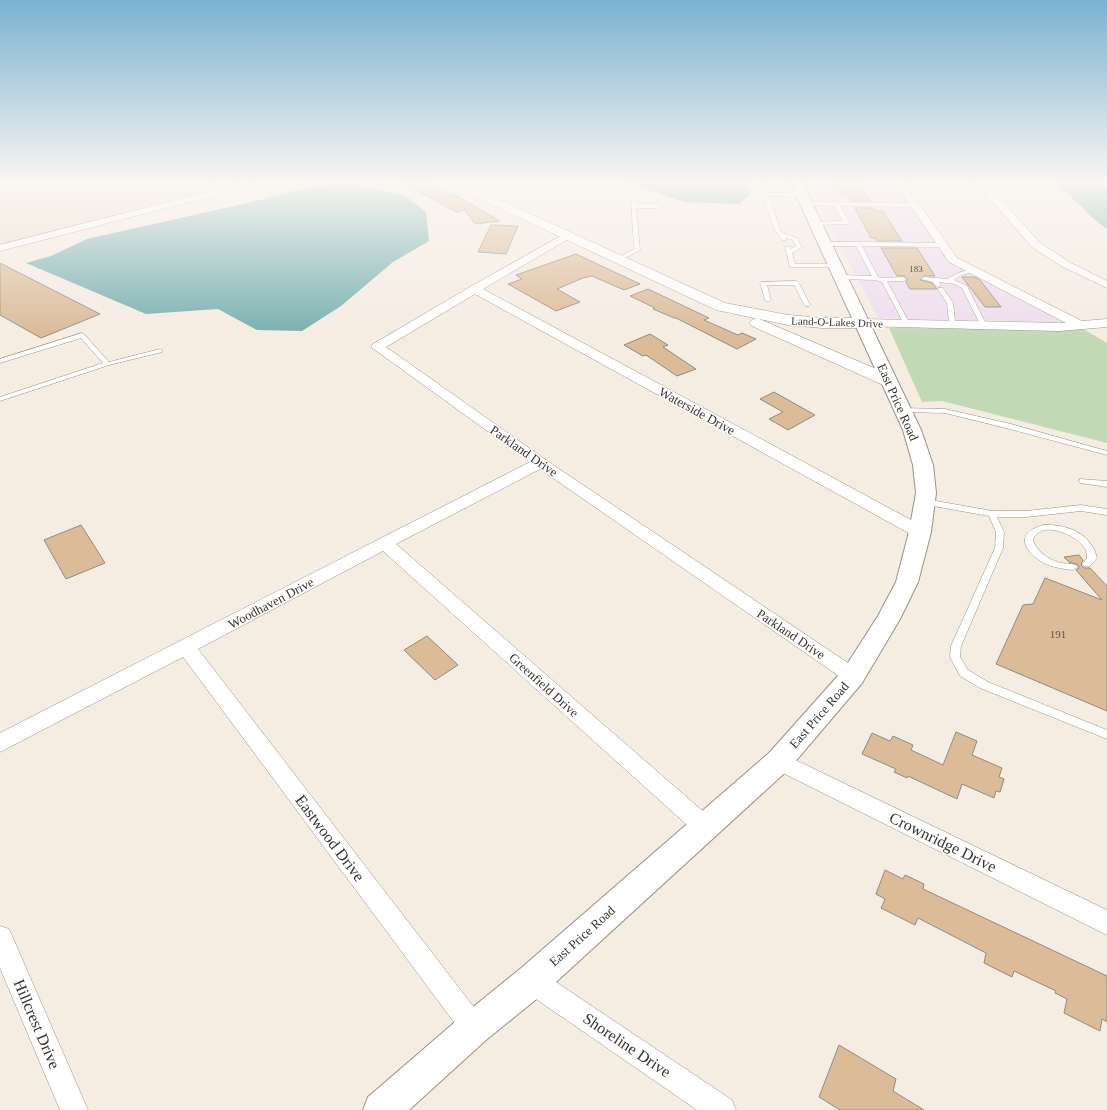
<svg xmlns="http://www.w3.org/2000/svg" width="1107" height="1110" font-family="'Times New Roman',serif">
	<rect width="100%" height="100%" fill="#f5ece2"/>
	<polygon fill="#efddee" points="808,182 903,182 958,263 1070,319 1058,322 1038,322 878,318"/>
	<polygon fill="#ecdecf" points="0,182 238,182 0,244"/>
	<polygon fill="#c2d9b6" points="889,328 1083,329 1107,343 1107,443 942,401 922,402"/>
	<g fill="#76afaf">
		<polygon points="625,182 747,182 749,195 739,204 684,202"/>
		<polygon points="1055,182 1099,182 1107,189 1107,229 1094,219"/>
		<polygon points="355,186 403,194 426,212 429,241 393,262 341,306 302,331 257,330 218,309 146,314 26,263 51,256 87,239 260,200 309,187"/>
	</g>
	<g fill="#dbbb98" stroke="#928a81">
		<polygon points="402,182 427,182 455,197 453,194 500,221 475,224 465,210 456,212"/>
		<polygon points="834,182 859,182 870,201 851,201 848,194 842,194"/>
		<polygon points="855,208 873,208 875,211 883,211 902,241 877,241 876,238 871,238"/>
		<polygon points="491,225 518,226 506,254 478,252"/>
		<polygon points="881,248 917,248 935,276 924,276 920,280 932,283 937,289 910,289 906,282 908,279 904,276 897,276"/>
		<polygon points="576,254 640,284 624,290 592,276 583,278 557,289 580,302 556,311 508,284 522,279 516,275"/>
		<polygon points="0,263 100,314 41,338 0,315"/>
		<polygon points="962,277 975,277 980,280 1001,307 985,307"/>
		<polygon points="648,289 709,318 704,320 738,335 742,333 756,339 737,349 676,318 674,318 653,309 655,308 630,296"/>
		<polygon points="650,334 668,345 663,347 696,369 677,376 646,355 643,356 624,345"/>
		<polygon points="774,392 815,415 788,430 769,419 783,412 760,399"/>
		<polygon points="81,525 105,563 66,579 44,540"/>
		<polygon points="1079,555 1083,560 1081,565 1084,568 1090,568 1107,586 1107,711 996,664 1023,605 1033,604 1045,578 1102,600 1076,570 1079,568 1079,566 1076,564 1069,562 1064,557"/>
		<polygon points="427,636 458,665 435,680 404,650"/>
		<polygon points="956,732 977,741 972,755 1002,768 999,777 1004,779 1000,792 996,791 994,798 962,784 957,799 908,776 907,778 894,772 896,769 862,754 872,733 890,741 893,736 913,745 911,750 943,765"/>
		<polygon points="885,870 903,879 905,875 924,884 923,889 1107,976 1107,1022 1102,1019 1100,1031 1064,1013 1067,999 1055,993 1056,991 1014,971 1012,977 984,963 986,953 918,918 915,925 881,908 885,899 876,894"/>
		<polygon points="839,1045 896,1079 893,1091 924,1110 840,1110 819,1097"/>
	</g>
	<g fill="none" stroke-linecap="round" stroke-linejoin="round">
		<g stroke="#999088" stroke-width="1">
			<g id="service">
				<polygon points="211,182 216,182 228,190 223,191"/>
				<polygon points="766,193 802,192 805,194 802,196 769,196 780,229 782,233 797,238 802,247 792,253 795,264 836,264 839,266 838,267 790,267 785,247 790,246 791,249 796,246 793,240 786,238 786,240 782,240 774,229 763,195"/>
				<polygon points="631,199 635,199 636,204 659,204 662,206 659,208 636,208 640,250 618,262 616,261 616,259 634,249"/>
				<polygon points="806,202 914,203 917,205 914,207 840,206 850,223 849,224 816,225 813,223 814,222 843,221 834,206 804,205 804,203"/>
				<polygon points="858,242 943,243 946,245 943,247 862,246 878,277 882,278 904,277 907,279 904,281 887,281 910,324 909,325 904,324 882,282 875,280 841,279 838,277 841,275 872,276 856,246 825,246 822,244 825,242"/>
				<polygon points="971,269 974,271 973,272 962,275 954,280 967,286 987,326 984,328 981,326 962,288 955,284 939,282 941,285 938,287 936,286 933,282 921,279 924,277 947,279 958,273"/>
				<polygon points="796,281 799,283 810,305 809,306 805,306 794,285 767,285 771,300 768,302 765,300 760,283 761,282"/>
				<polygon points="939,288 943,288 953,303 955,321 957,325 956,326 952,326 949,321 947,303 938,289"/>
				<polygon points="82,333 84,334 109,362 160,349 163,351 162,352 109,365 0,401 0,397 103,363 81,338 0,363 0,359"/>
				<polygon points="899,408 945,409 1011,424 1107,451 1107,455 1006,428 945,413 902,412 899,412"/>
				<polygon points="1080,479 1107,481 1107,487 1080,483 1079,481"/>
				<polygon points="925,499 992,511 1026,511 1081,505 1107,509 1107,515 1081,511 1026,517 997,517 1004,532 1003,548 961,646 960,657 968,670 988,682 1107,730 1107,739 980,688 960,676 950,657 951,646 995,548 996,532 989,516 922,504 921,502 922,500"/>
				<path d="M1044,525C1067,524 1091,533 1097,558L1090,566H1084L1082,564L1087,558C1087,553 1086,549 1083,546C1074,534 1041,520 1033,539C1035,550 1047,558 1057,562C1063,564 1070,563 1076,565L1078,567L1073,570C1065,569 1056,568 1048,565C1026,555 1011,533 1044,525Z"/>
			</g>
		</g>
		<g stroke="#999088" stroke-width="1">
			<g id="minor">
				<polygon points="246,182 262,182 260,184 0,251 0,245"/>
				<polygon points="894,182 904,182 957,258 1082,321 1107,319 1107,327 1059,331 858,326 856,323 858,320 862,319 1066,323 949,262"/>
				<polygon points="975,182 985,182 1040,243 1071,263 1107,281 1107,288 1063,267 1032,247"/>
				<polygon points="566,233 570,234 571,236 570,238 483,289 926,528 928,532 926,536 920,537 914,536 475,294 386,347 546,460 860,671 863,676 860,681 853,683 846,681 540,469 396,544 713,820 716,827 713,834 705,837 697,834 383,551 198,649 483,1019 487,1028 483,1037 474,1041 465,1037 183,657 0,752 0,733 530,462 371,347 373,344 470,287"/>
				<polygon points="779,752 1107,910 1107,935 771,767 768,761 771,755"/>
				<polygon points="0,926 9,929 88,1110 60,1110 0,968"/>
				<polygon points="532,968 541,972 732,1100 736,1110 697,1110 523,990 519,981 523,972"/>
			</g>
		</g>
		<g stroke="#999088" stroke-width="1">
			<g id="tertiary">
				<polygon points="446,182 461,182 725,303 788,315 822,318 862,318 867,320 870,323 867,326 862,328 822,328 788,325 716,310 448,184"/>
				<polygon points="757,318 895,377 897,381 895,385 889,386 883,385 752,326 749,323 752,320"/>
			</g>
		</g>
		<g stroke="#999088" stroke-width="2">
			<polygon id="secondary" points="790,182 802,182 921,430 933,465 936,493 931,532 918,582 900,619 862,683 789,769 544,993 486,1040 409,1110 363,1110 368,1097 462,1016 520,969 769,753 844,669 878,616 896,582 909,532 916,493 913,465 903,430"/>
		</g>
		<use href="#service" fill="#fff" fill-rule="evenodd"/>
		<use href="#minor" fill="#fff" fill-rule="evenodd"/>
		<use href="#tertiary" fill="#fff" fill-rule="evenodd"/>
		<use href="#secondary" fill="#fff" fill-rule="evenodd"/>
	</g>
	<linearGradient id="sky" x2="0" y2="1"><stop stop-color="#7ab2d1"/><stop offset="0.54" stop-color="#faf6f2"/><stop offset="1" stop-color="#faf6f2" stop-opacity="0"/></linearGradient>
	<rect width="1107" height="337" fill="url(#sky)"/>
	<g text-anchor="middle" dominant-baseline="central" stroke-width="3" stroke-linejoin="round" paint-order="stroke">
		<g font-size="9" fill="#60554a">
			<text x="916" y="269">183</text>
		</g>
		<g font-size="11" fill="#373330" stroke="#fff">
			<text transform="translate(837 322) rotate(2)">Land-O-Lakes Drive</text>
		</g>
		<g font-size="11" fill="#60554a">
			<text x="1058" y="634">191</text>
		</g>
		<g font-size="13" fill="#373330" stroke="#fff">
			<text transform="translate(898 402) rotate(66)">East Price Road</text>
			<text transform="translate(697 411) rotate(29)">Waterside Drive</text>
			<text transform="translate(524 451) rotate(35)">Parkland Drive</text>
			<text transform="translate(271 603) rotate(-28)">Woodhaven Drive</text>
			<text transform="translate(791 634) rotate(34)">Parkland Drive</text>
			<text transform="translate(544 685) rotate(42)">Greenfield Drive</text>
			<text transform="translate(819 715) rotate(-49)">East Price Road</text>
			<text transform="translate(582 936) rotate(-42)">East Price Road</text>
		</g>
		<g font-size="16" fill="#373330" stroke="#fff">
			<text transform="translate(330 838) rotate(53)">Eastwood Drive</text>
			<text transform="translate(943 842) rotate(26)">Crownridge Drive</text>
			<text transform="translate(37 1024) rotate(67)">Hillcrest Drive</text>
			<text transform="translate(627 1045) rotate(34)">Shoreline Drive</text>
		</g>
	</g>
</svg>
